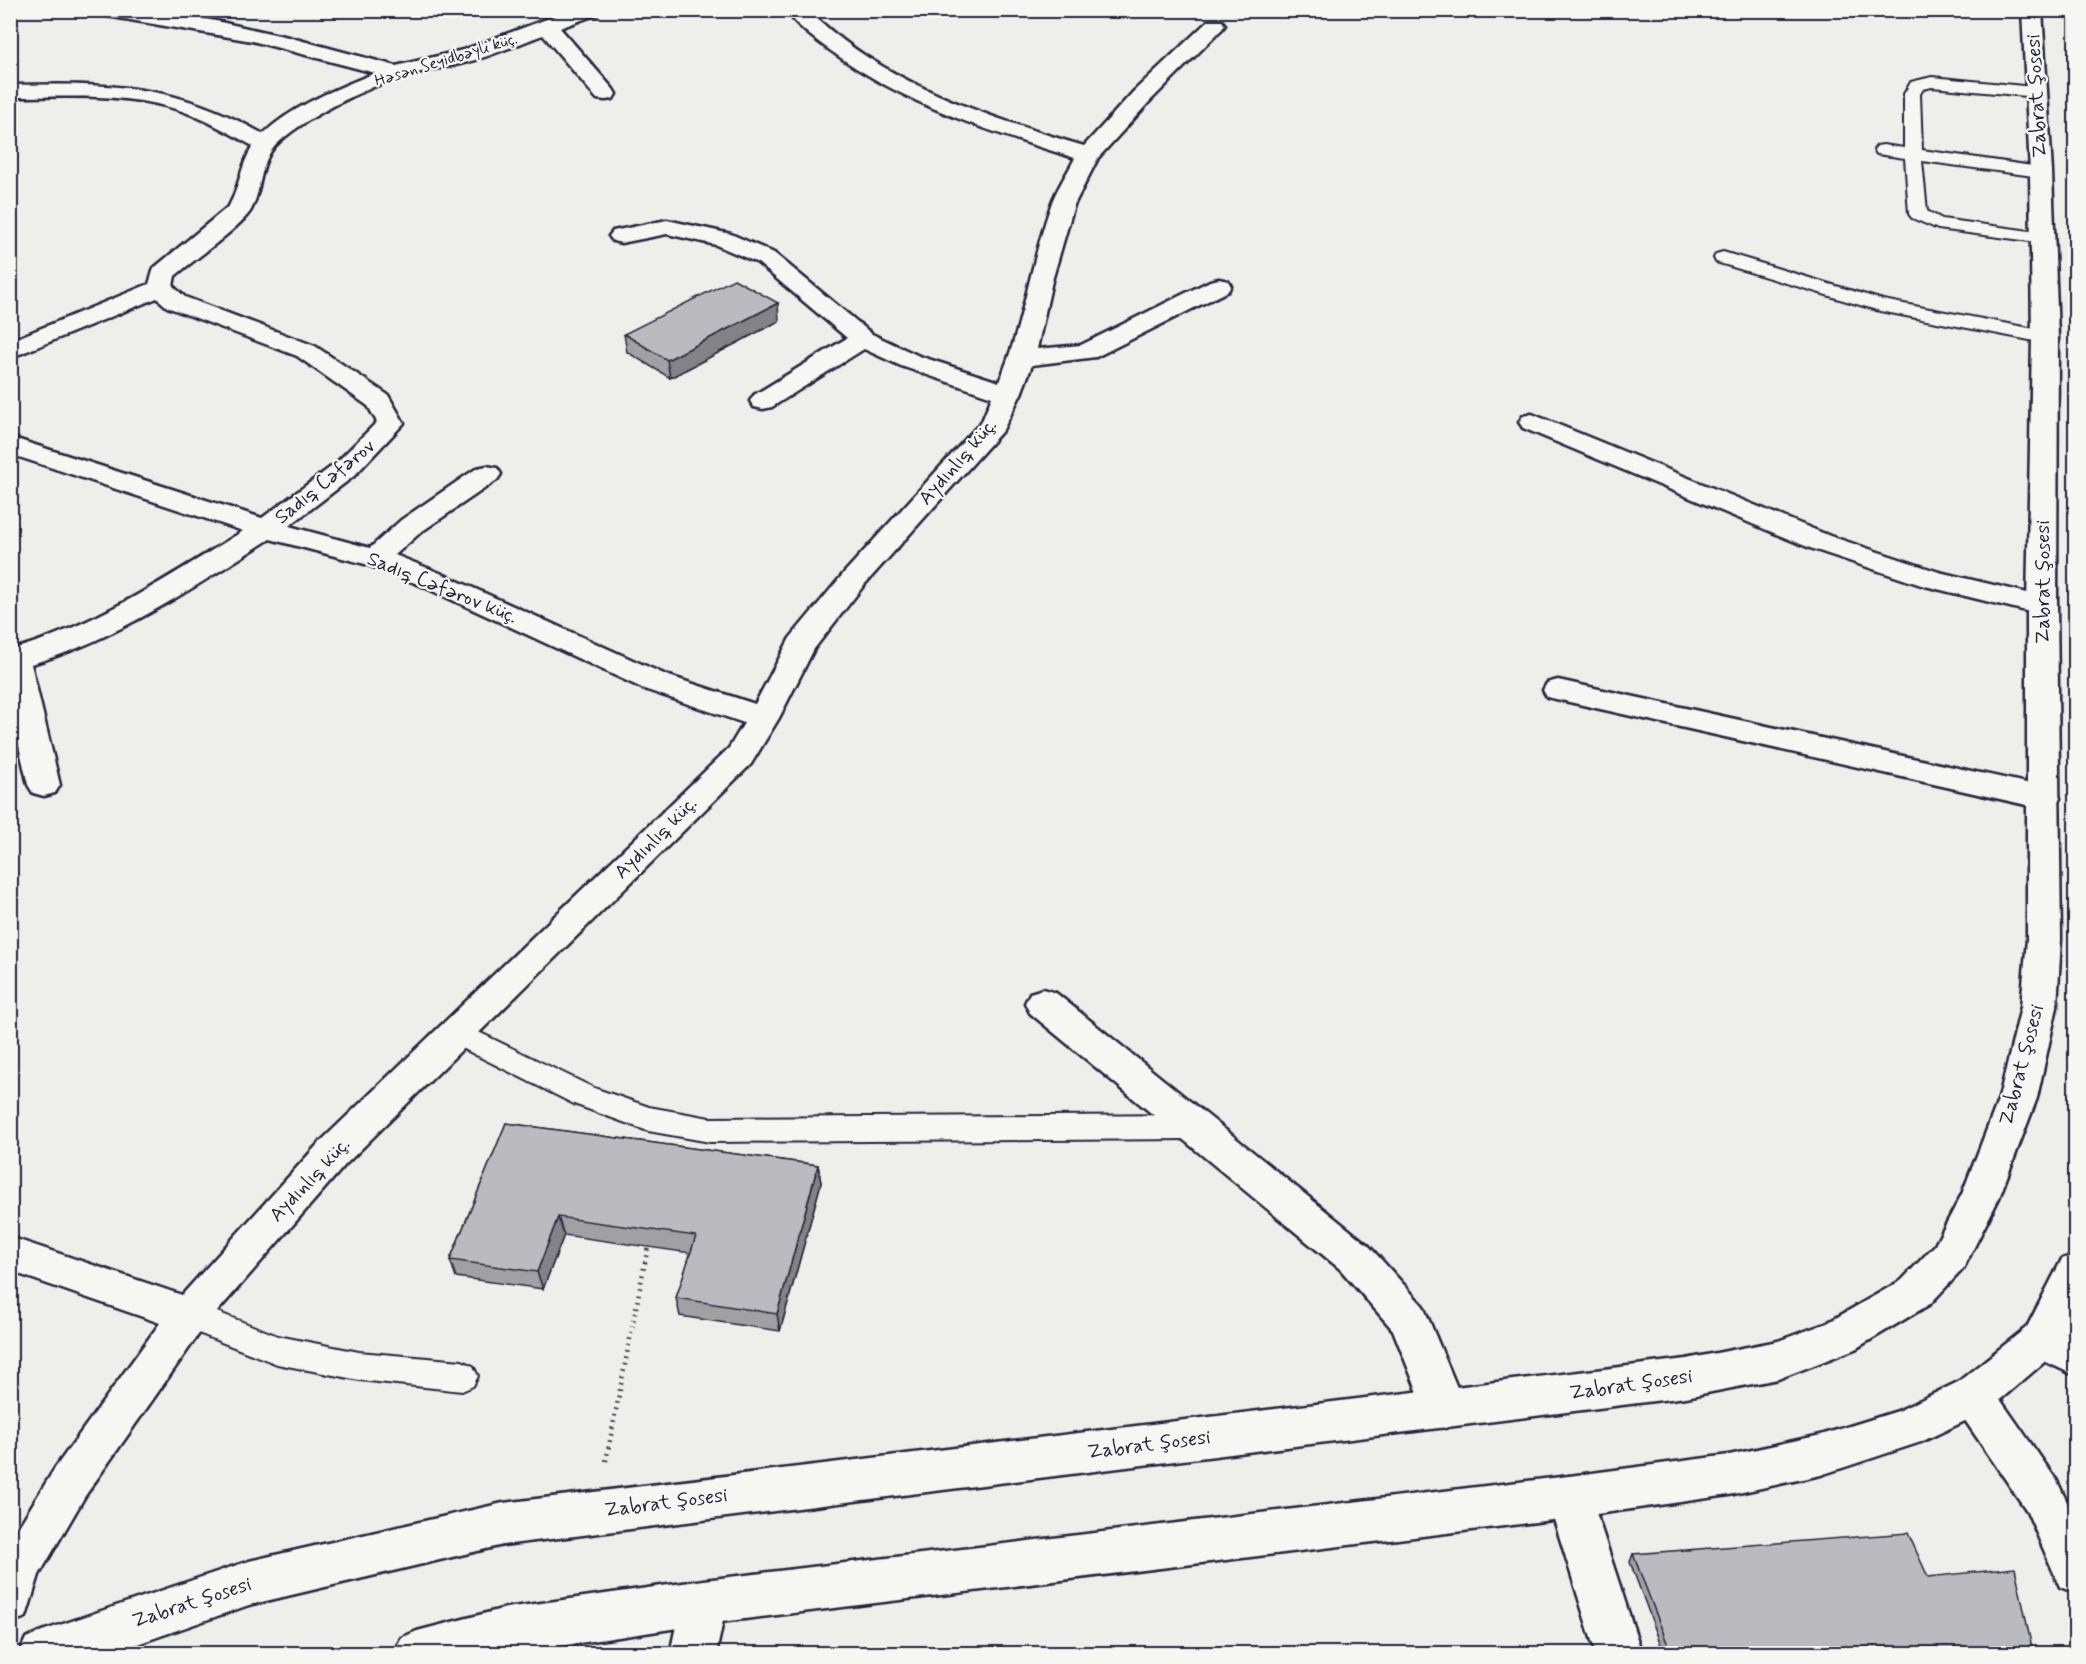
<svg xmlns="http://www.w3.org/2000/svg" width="2086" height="1664" font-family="Mynerve,sans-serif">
	<rect width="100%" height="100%" fill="#eeeeeb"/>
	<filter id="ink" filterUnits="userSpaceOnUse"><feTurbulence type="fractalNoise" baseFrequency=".0167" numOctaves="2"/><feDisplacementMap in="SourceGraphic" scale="12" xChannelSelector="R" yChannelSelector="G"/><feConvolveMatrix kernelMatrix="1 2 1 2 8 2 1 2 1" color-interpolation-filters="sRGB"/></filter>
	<g filter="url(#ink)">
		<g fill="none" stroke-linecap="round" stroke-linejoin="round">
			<g stroke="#22223b" stroke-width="4">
				<g id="lane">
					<polygon points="1932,77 2043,88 2045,92 2037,97 1932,87 1923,89 1920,94 1922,150 2047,168 2050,172 2047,176 2041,177 1922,161 1927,211 1942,219 2044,233 2050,234 2053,238 2050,242 2044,243 1938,229 1912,218 1909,214 1905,158 1877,154 1874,150 1877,146 1883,145 1904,148 1904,94 1911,82"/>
					<polygon points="1723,252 1883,300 2045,331 2052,333 2055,337 2052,341 2045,343 1880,311 1716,262 1714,258 1716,254"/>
					<polygon points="458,1022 594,1088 649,1107 710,1118 1193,1115 1203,1119 1208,1127 1203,1135 1193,1139 710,1142 648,1131 574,1104 448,1041 444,1033 448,1025"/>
					<polygon points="189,1301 278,1336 359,1352 462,1361 473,1366 478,1376 473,1386 462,1391 359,1380 277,1364 178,1325 173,1315 178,1305"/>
				</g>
			</g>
			<g stroke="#22223b" stroke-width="5">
				<g id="street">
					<path d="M97,10H154L216,21L288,37L396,66L463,50L571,10H601L598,14L560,28L613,89L616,94L613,99L605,100L597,99L543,35C521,43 498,53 475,60C451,67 427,70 403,76C367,87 301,119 275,146C259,164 262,190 251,210C242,226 191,262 175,276L173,286L185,297L315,346L388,395L404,423L354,476L289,526L370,548L401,520L477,468L487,466L497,468L501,474L497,480L421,532L395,555L440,573L666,675L755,704L790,638L844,573L982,421L992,397L901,366L864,349L772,407L763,409L754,407L750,401L754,395L847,338L758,263L716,245L667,234L621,243L613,241L609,236L613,231L667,220L731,234L774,253L872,334L919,356L999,382C1023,327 1030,265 1050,208C1055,191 1067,174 1075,158C991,132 906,105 834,53C817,41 798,28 786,10H808C883,84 986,116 1084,146L1134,91L1208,21H1222L1225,25L1222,29L1150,101L1098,158L1074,205L1052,281L1037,349L1081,345L1210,281L1219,279L1228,281L1231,286L1228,291L1096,357L1032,365L1021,394L1003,430L864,585L814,649L779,718L751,764L345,1165L203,1328L85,1496L39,1575L26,1617L10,1623V1541L55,1468L160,1323L10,1271V1237L182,1295L319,1143L729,748L744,723L644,689L420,585L365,564L270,539C197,585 115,641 31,664L60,785L55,793L44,796L33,793L28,785L10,707V650C92,628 172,575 243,531L10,454V437L262,518L335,464L377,422L368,406L297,356L167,307L157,298L10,358V341L149,284L154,268L229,206C240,186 240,166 253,146C229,133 207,120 182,111C128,92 67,97 10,97V85C109,83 175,83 263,134C294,105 336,89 375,73L252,41L107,16L100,14Z"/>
					<polygon points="1532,414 1830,536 1939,572 2052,599 2057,606 2052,613 2042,615 1921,585 1810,548 1523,428 1519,422 1523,416"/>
					<polygon points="1558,680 2044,787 2055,790 2060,798 2055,806 2044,809 1547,697 1543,690 1547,683"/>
					<polygon points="1043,989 1056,993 1368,1245 1423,1306 1466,1409 1460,1423 1445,1428 1430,1423 1393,1330 1340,1269 1030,1013 1025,1003 1030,993"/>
					<polygon points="2041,1322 2076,1337 2076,1376 2027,1353 2021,1340 2027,1327"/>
					<polygon points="1973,1377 1988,1382 2057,1481 2076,1521 2076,1593 2060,1587 2027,1511 1958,1410 1952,1396 1958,1382"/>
					<polygon points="1569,1476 1584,1482 1591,1497 1642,1654 1596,1654 1547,1497 1554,1482"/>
					<polygon points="704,1580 720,1586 727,1602 716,1654 670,1654 681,1602 688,1586"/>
				</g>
			</g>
			<g stroke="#22223b" stroke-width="5">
				<g id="primary">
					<polygon points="2022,10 2042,10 2052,172 2058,337 2057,606 2061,939 2057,1007 2037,1098 1999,1198 1963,1269 1930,1304 1855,1349 1778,1379 1686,1397 503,1545 249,1605 109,1654 19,1654 26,1638 42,1631 249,1561 503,1503 1686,1359 1778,1341 1827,1323 1902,1280 1935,1245 1962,1194 1999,1098 2021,1007 2027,939 2027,606 2032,337 2030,172"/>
					<polygon points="2076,1254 2076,1313 2055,1353 1988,1410 1921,1442 1821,1475 1729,1495 1569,1518 704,1624 507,1654 394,1654 401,1638 417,1631 506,1608 704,1580 1569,1476 1729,1455 1821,1435 1898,1411 1958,1382 2027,1327 2062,1259"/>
				</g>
			</g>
			<polyline stroke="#22223b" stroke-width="4.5" stroke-dasharray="1.5 5" stroke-linecap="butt" points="606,1461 648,1247"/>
			<use href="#lane" fill="#f6f6f2" fill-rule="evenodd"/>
			<use href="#street" fill="#f6f6f2" fill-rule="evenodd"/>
			<use href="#primary" fill="#f6f6f2" fill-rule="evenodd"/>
		</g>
		<g fill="#a1a1a4" stroke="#22223b" stroke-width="1.5">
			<polygon points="779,321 670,378 627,352 624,334"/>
			<polygon points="506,1123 818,1165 821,1183 780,1331 680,1316 676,1298 691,1253 564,1235 543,1289 456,1277 450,1260"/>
			<polygon points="1633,1554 1928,1577 2033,1653 1664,1653 1630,1562"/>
		</g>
		<g fill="#838386" stroke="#22223b" stroke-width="1.5">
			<polygon points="778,303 779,321 670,378 667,360"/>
			<polygon points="818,1165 821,1183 780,1331 777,1314"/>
			<polygon points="558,1217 564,1235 543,1289 537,1272"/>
		</g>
		<g fill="#bbbbbf" stroke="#22223b" stroke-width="1.5">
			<polygon points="734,279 778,303 667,360 624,334"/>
			<polygon points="506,1123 818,1165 777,1314 676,1298 696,1236 558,1217 537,1272 450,1260"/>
			<polygon points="1908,1533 1928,1577 2015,1568 2033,1653 1671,1653 1633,1554"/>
		</g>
	</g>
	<g text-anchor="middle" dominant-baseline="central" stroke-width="4.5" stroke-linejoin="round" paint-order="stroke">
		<g font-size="16" fill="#22223b" stroke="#f6f6f2">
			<text transform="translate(446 60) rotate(-17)">Həsən Seyidbəyli küç.</text>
		</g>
		<g font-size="20" fill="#22223b" stroke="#f6f6f2">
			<text transform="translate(2037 96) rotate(-93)">Zabrat şosesi</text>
			<text transform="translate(958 462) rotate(-49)">Aydınlıq küç.</text>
			<text transform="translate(325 482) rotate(-39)">Sadıq Cəfərov</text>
			<text transform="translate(2043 582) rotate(-90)">Zabrat şosesi</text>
			<text transform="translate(442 588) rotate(22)">Sadıq Cəfərov küç.</text>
			<text transform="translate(656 838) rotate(-45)">Aydınlıq küç.</text>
			<text transform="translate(2022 1065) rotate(-75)">Zabrat şosesi</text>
			<text transform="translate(310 1180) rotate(-47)">Aydınlıq küç.</text>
			<text transform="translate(1631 1385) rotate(-8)">Zabrat şosesi</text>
			<text transform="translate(1149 1445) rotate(-7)">Zabrat şosesi</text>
			<text transform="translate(666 1503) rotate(-7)">Zabrat şosesi</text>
			<text transform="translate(192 1603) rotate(-18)">Zabrat şosesi</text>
		</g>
	</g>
	<rect width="2086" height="1664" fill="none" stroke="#f6f6f2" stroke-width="36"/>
	<rect x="18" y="18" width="2050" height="1628" fill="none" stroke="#22223b" stroke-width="2" filter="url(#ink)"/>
</svg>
